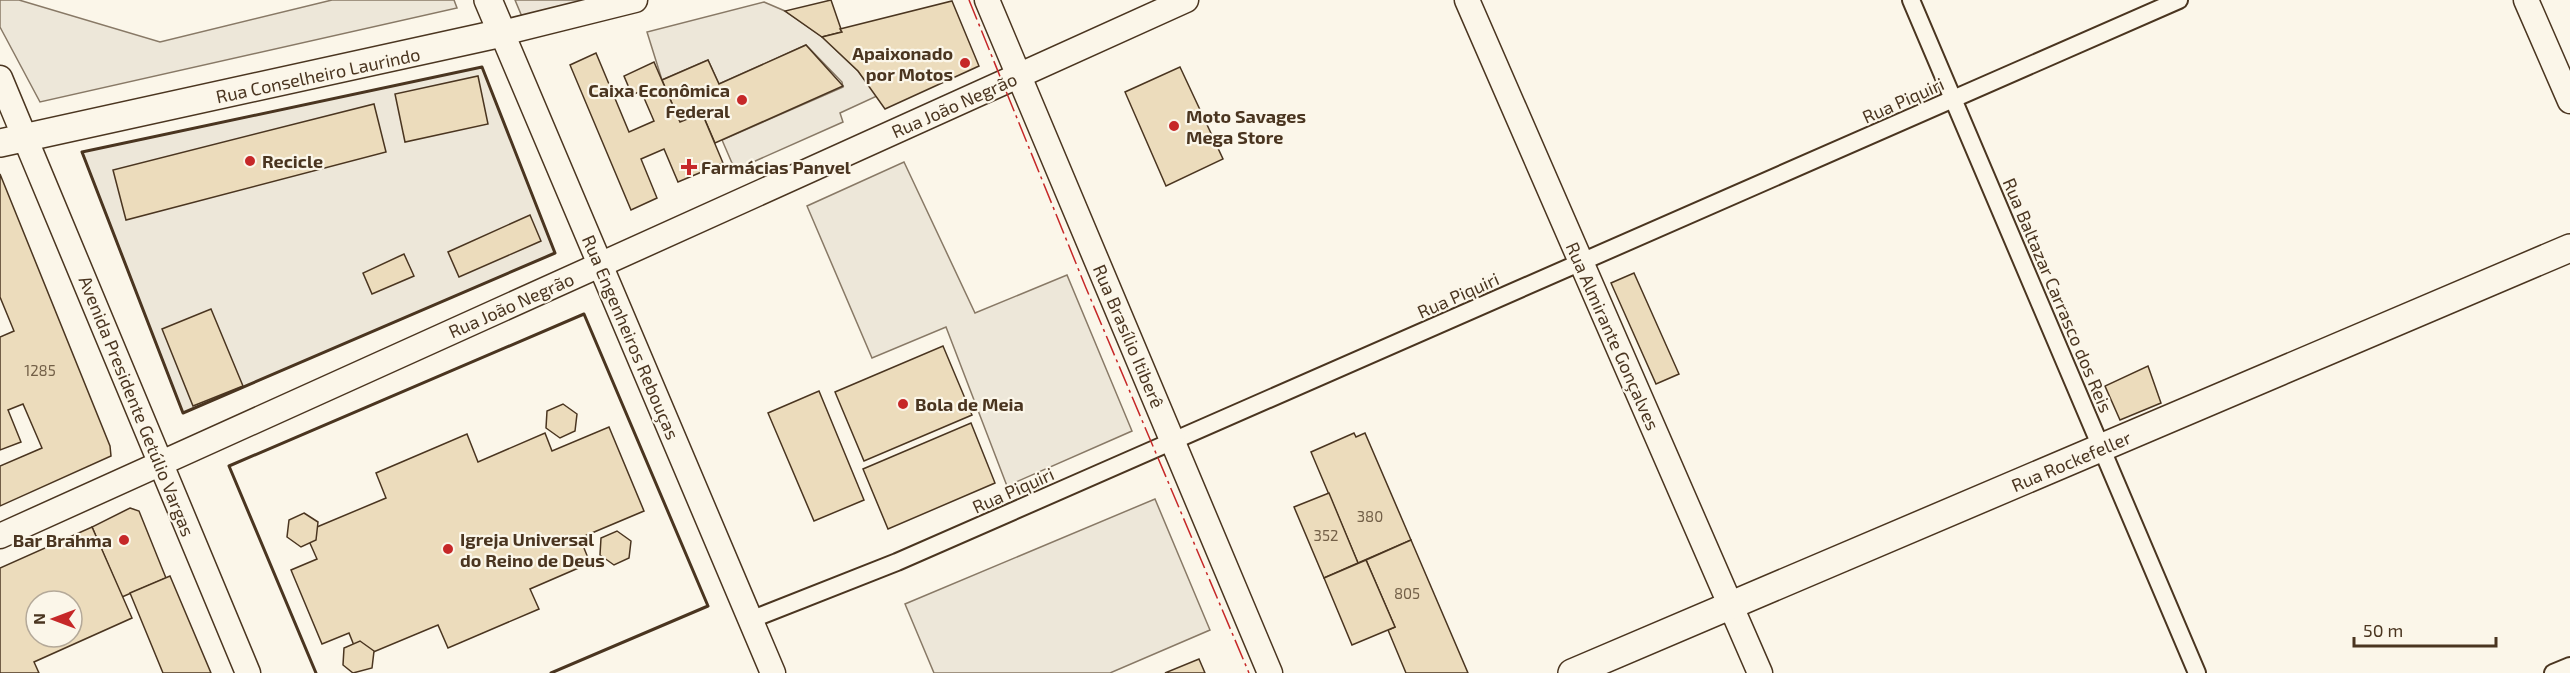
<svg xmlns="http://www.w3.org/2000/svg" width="2570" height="673" font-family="'Exo 2',sans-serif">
	<rect width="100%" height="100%" fill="#fbf6e9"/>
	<polygon fill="#ede6d9" stroke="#887966" stroke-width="1.5" points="515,0 596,0 523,19"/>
	<g fill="#ede7d9" stroke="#887966" stroke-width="1.5">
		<polygon points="0,0 19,0 160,42 332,0 454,0 457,8 40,102 0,27"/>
		<polygon points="764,2 785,11 822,37 858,71 877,96 840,113 843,122 735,170 722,140 843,87 842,82 806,45 719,84 708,60 662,80 647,32"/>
		<polygon points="482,67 555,253 183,413 82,152"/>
		<polygon points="904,162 975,313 1067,275 1132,431 1007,486 946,327 872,358 807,206"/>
		<polygon points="1155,499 1210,630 1110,673 934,673 905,604"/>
	</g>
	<g fill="#ecdcbc" stroke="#4a3520" stroke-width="1.5" fill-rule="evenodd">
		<polygon points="831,0 842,32 822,37 785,11"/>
		<polygon points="952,1 979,66 885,109 858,71 822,37 842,32 840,29"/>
		<polygon points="806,45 843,86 715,143 702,113 680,122 662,80 708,60 719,84"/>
		<polygon points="596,53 629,132 654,121 641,91 632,95 624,76 654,62 680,122 702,113 723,163 678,182 664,149 641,159 657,198 631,210 570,65"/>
		<polygon points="1180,67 1223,159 1166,186 1125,92"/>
		<polygon points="478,76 488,124 405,142 395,94"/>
		<polygon points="374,104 386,152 126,220 113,170"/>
		<polygon points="0,174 110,446 111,456 0,506 0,466 42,448 23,404 8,410 21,442 0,450 0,337 14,331 0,297"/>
		<polygon points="530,215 541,241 459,277 448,252"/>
		<polygon points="404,254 414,276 372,294 363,273"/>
		<polygon points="1634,273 1679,374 1656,384 1611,283"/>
		<polygon points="211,309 243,386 193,406 162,329"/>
		<polygon points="943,346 972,415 864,461 835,392"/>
		<polygon points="2148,366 2161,403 2120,420 2105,386"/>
		<polygon points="819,391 864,500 814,521 768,413"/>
		<polygon points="563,404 577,414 575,431 560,438 546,428 547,411"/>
		<polygon points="971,423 995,483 888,529 863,469"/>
		<polygon points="609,427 644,511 580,538 590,563 530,589 539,609 448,648 438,625 359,658 349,633 322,644 291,570 317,559 305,532 386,498 376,473 467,434 478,462 545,433 552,451"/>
		<polygon points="1354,433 1356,437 1365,433 1411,540 1358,563 1311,452"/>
		<polygon points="1329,493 1358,563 1324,578 1294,507"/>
		<polygon points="130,508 139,511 166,578 122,597 92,527"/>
		<polygon points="304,513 318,522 316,540 301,547 287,537 289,520"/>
		<path d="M92,527L132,618L34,662L39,673H0V568ZM36,601H72V637H36Z"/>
		<polygon points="617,531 631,541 629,558 614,565 600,555 601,538"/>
		<polygon points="1411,540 1468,673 1406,673 1388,630 1395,627 1366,560"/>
		<polygon points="1366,560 1395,627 1352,645 1324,578"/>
		<polygon points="170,576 211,673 163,673 130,593"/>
		<polygon points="360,641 374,651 372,668 353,673 343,665 344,648"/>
		<polygon points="1199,659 1205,673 1165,673"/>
	</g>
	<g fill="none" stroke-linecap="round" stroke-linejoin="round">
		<g stroke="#4a3520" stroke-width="20">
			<g id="street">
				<polyline points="1911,0 2197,673"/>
				<polyline points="750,620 897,562 2179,0"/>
				<polyline points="2553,673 2570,666"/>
			</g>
		</g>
		<g stroke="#4a3520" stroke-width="27">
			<g id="secondary">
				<polyline points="635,0 502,33 773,673"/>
				<polyline points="987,0 1270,673"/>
				<polyline points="1467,0 1760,673"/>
				<polyline points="2526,0 2570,101"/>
				<polyline points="0,78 248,673"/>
				<polyline points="0,536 1186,0"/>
			</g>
		</g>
		<g stroke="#4a3520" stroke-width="30">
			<g id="primary">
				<polyline points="0,143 502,33 488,0"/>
				<polyline points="1572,673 2570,248"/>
			</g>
		</g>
		<use href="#street" stroke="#fbf6e9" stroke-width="16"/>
		<use href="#secondary" stroke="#fbf6e9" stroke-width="24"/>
		<use href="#primary" stroke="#fbf6e9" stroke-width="27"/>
		<g stroke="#4a3520" stroke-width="3">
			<polygon points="482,67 555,253 183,413 82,152"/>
			<polyline points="316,673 229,466 584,314 708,606 551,673"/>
		</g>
		<polyline stroke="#c62828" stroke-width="1.5" stroke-dasharray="21 4.5 3 4.5" stroke-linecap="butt" points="969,0 1086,288 1249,673"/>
	</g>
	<g fill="#c62828" stroke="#fbf6e9" stroke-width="2">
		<circle cx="965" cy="63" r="6"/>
		<circle cx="742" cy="100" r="6"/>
		<circle cx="1174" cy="126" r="6"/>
		<circle cx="250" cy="161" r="6"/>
		<path d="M686 158h6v6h6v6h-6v6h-6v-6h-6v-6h6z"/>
		<circle cx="903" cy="404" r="6"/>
		<circle cx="124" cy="540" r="6"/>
		<circle cx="448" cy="549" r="6"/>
	</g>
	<g text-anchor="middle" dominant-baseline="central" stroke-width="4.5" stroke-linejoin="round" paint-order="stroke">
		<g font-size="15" fill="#725f47">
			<text x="40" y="370">1285</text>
			<text x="1370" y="516">380</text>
			<text x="1326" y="535">352</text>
			<text x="1407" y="593">805</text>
		</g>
		<g font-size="18" font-weight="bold" fill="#4a3520" stroke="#fbf6e9" text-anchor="start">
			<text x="953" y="53" text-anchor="end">Apaixonado<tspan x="953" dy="21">por Motos</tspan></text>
			<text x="730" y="90" text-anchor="end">Caixa Econômica<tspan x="730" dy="21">Federal</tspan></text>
			<text x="1186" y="116">Moto Savages<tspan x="1186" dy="21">Mega Store</tspan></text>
			<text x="262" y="161">Recicle</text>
			<text x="701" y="167">Farmácias Panvel</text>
			<text x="915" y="404">Bola de Meia</text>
			<text x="460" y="539">Igreja Universal<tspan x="460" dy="21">do Reino de Deus</tspan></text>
			<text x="112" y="540" text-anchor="end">Bar Brahma</text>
		</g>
		<g font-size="18" fill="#4a3520" stroke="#fbf6e9">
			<text transform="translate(318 75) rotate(-12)">Rua Conselheiro Laurindo</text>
			<text transform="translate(1903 100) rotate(-24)">Rua Piquiri</text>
			<text transform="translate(954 105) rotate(-24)">Rua João Negrão</text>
			<text transform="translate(1458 295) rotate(-24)">Rua Piquiri</text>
			<text transform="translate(2058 295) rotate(67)">Rua Baltazar Carrasco dos Reis</text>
			<text transform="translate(511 305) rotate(-24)">Rua João Negrão</text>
			<text transform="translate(1129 336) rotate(67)">Rua Brasílio Itiberê</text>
			<text transform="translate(1613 336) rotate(66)">Rua Almirante Gonçalves</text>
			<text transform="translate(631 337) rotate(67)">Rua Engenheiros Rebouças</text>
			<text transform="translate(137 406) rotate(68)">Avenida Presidente Getúlio Vargas</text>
			<text transform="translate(2071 461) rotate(-23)">Rua Rockefeller</text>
			<text transform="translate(1013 490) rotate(-24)">Rua Piquiri</text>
		</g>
	</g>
	<g transform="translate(54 619) rotate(270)"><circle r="28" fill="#fbf6e9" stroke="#b4a999" stroke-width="1.5"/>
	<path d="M0-4.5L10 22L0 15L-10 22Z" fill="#c62828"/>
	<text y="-9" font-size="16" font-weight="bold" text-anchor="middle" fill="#4a3520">N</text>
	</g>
	<path d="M2354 637v9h142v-9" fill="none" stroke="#4a3520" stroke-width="3"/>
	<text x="2363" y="637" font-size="18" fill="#4a3520" stroke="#fbf6e9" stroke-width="4.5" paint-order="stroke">50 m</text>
</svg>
